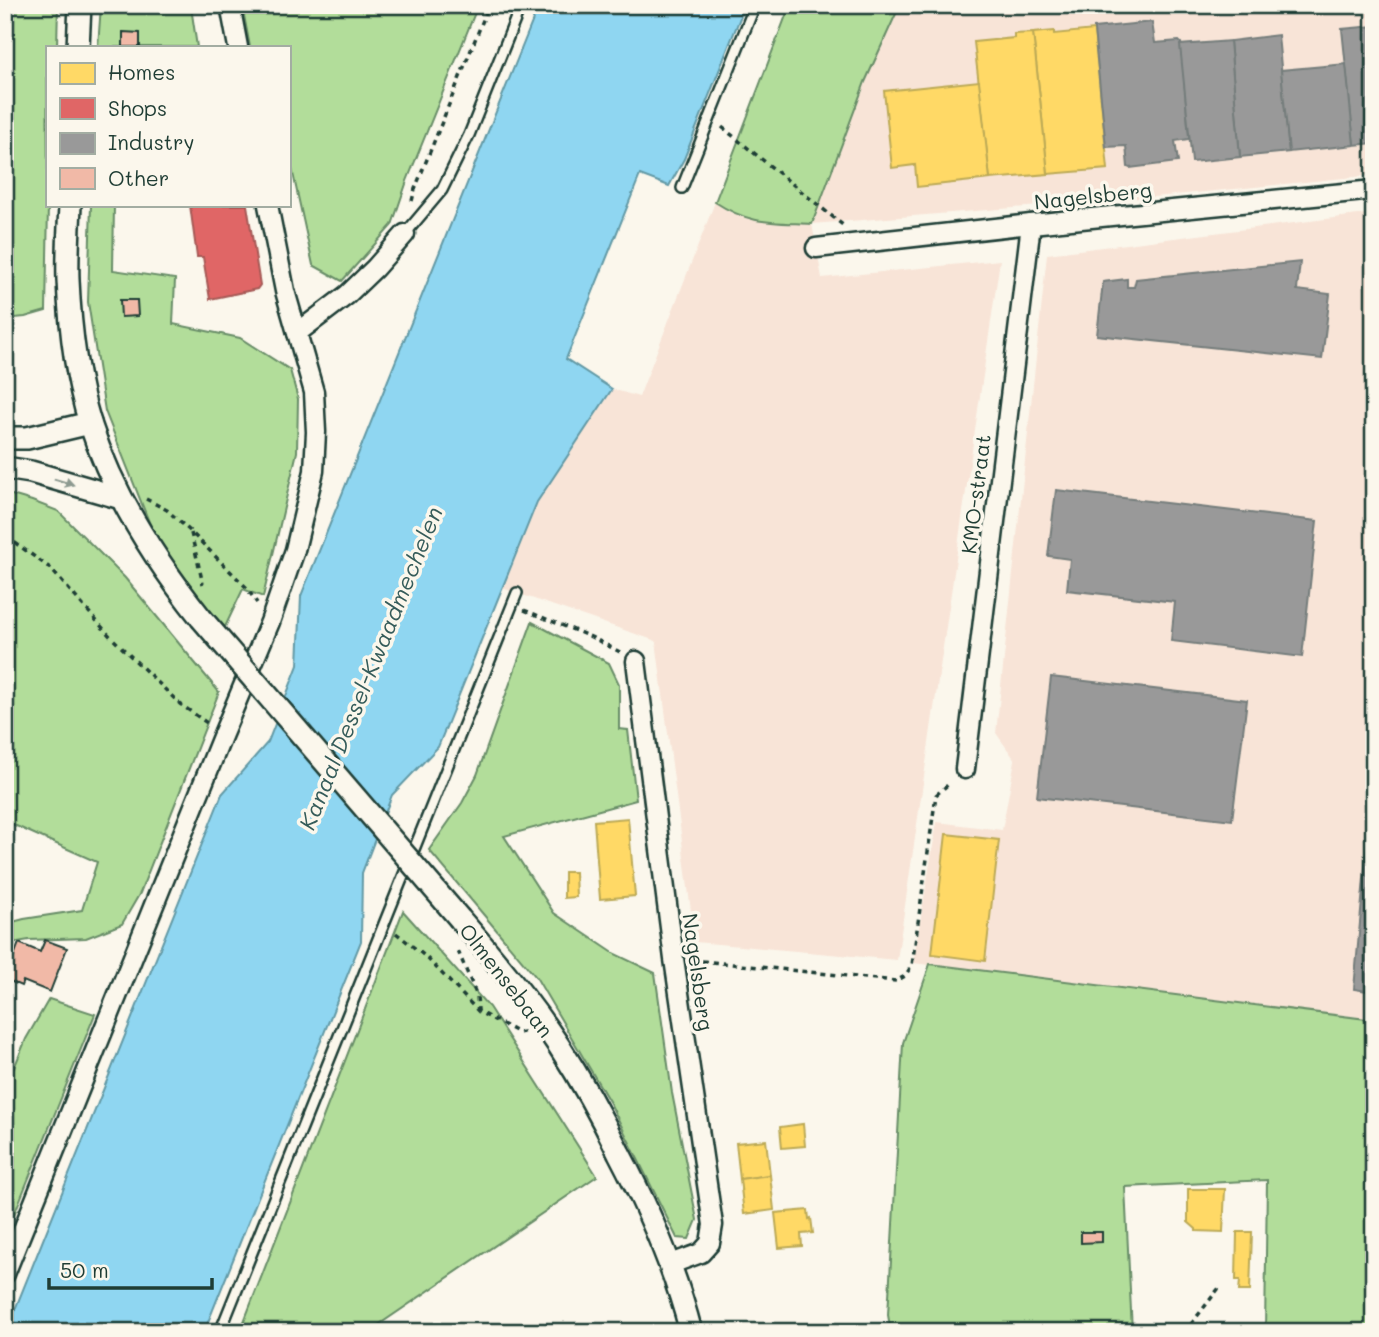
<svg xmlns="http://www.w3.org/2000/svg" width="1379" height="1337" font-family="Mali,sans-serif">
	<rect width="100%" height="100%" fill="#fbf7ec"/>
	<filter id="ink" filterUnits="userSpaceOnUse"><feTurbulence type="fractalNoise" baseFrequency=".0143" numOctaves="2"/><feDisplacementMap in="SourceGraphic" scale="14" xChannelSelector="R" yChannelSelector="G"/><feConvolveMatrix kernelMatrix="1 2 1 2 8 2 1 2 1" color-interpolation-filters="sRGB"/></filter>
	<g filter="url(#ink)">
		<g fill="#f8e4d7">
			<polygon points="900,5 1374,5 1374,175 1165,196 812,224 822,278 1000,260 897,960 695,942 656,641 502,588 537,502 612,389 639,397 715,202 732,213 865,82"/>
			<polygon points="1374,213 1374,1019 913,963 937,822 1002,830 1015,760 996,733 1047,254"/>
		</g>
		<g fill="#b2dd9a" stroke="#688d67" stroke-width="2">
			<polygon points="5,5 58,5 57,47 47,47 48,205 46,311 25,317 5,319"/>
			<polygon points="101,5 195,5 191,7 197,47 98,47"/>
			<polygon points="242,5 478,5 407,181 392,225 342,281 313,265 289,155 289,47 250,47"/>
			<path d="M790,5H900L865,82L812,224C772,222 750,225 715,202Z"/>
			<polygon points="91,205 114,205 113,270 175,279 173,324 240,338 290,370 298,399 297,452 263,597 243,589 225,627 190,591 155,537 105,411 88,302"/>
			<polygon points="5,493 32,501 58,511 125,578 219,692 140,893 122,924 86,938 29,940 6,944 5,942 5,924 24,919 82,910 97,862 5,821"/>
			<polygon points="532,622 609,663 619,684 619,729 628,730 636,800 504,836 554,913 615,954 655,973 672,1093 697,1220 689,1239 677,1238 610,1103 536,977 429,850 462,803 477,775"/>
			<polygon points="403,911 489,1007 597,1176 368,1332 240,1332"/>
			<polygon points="930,964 1374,1020 1374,1332 1265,1332 1267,1180 1125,1187 1132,1332 891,1332 888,1315 903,1043"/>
			<polygon points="49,999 95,1014 5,1237 5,1066 14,1068 26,1039"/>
		</g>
		<polygon fill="#8fd6f1" stroke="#6299a5" stroke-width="2" points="539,5 745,5 684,159 669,186 640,175 566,359 612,389 537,502 438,747 392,795 362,873 361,941 204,1332 6,1332 222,794 268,742 298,665 301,596"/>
		<g fill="#ffd966" stroke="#bcaa57" stroke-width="2">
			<polygon points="1094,30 1108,169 1048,174 1033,33 1054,31 1054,34"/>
			<polygon points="1033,33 1048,174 990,179 974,42 1014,38 1014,34"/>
			<polygon points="979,81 990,179 917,187 915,165 892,168 884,91"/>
			<polygon points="628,818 635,896 600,899 594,821"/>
			<polygon points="946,834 999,840 985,961 932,954"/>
			<polygon points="564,872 575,872 576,897 564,898"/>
			<polygon points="803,1124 805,1146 782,1148 780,1127"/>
			<polygon points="766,1140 770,1175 740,1179 736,1143"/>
			<polygon points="770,1175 774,1210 744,1214 740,1179"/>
			<polygon points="1188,1189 1225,1189 1223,1232 1196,1231 1196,1229 1188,1222"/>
			<polygon points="808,1210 809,1219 811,1218 813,1233 801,1234 802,1246 779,1248 775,1213"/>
			<polygon points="1237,1232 1252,1232 1250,1291 1239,1291 1240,1280 1236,1280"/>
		</g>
		<polygon fill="#e06666" stroke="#a65a57" stroke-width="2" points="190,205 247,205 260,285 257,289 210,299 203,257 197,257"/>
		<g fill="#999" stroke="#747d7b" stroke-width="2">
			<polygon points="1152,22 1155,43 1179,41 1181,43 1189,138 1189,139 1175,141 1178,162 1130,168 1128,167 1126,146 1106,147 1094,30 1094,28"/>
			<polygon points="1374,26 1374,143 1354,145 1342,29"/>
			<polygon points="1278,35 1289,152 1240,157 1230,41"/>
			<polygon points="1230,41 1240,157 1192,162 1180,45"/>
			<polygon points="1346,64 1354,145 1289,152 1281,70"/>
			<polygon points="1300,262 1297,290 1330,294 1322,359 1097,335 1103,282 1127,279 1127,287 1134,287 1136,279"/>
			<polygon points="1056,490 1317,521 1302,657 1171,641 1175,602 1067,590 1070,559 1048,556"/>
			<polygon points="1051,677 1247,700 1232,820 1037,797"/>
			<polygon points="1374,768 1374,992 1354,989"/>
		</g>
		<g fill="#f1b9a7" stroke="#1f3d34" stroke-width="2">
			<polygon points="123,32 140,33 140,47 123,47"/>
			<polygon points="120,300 137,300 138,316 121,317"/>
			<polygon points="45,940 67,948 50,992 23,981 21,986 5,979 19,943 40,952"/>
			<polygon points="1081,1232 1102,1232 1102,1242 1081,1243"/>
		</g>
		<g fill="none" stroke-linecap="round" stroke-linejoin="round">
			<g stroke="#1f3d34" stroke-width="14">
				<g id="service">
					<polyline points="682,188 755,5"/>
					<polyline points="405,234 442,190 469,135 521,5"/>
					<polyline points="220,1332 517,593"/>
				</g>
			</g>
			<g stroke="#1f3d34" stroke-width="23">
				<g id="minor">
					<polyline points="230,5 238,47"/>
					<polyline points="816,248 1031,224 1374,190"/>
					<polyline points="297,333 347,295 375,268 405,234"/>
					<polyline points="636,661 674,959 713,1225 710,1243 701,1253 671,1264"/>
					<polyline points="965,769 1031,224"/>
					<polyline points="5,1274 223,734 270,622 295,550 314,471 316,432 314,392 285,291 268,205"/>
				</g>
			</g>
			<g stroke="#1f3d34" stroke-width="26">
				<g id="tertiary">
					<polyline points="78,47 80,5"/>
					<path d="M70,205C69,230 67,255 68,280C70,327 76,378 90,423C113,495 154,559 201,618"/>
					<polyline points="5,438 27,438 90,423"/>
					<polyline points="5,468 31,472 121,498"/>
					<path d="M460,919C495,959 529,1001 559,1046C581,1080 601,1116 619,1153C649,1210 675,1269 691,1332"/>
				</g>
			</g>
			<g stroke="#1f3d34" stroke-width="3.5" stroke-dasharray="5 5" stroke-linecap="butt">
				<polyline points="722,127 844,226"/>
				<polyline points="412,201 415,189 489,5"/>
				<polyline points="146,499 167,510 190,531 246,587 257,603"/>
				<polyline points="191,533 203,584"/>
				<polyline points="5,539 14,542 50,568 110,636 180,704 207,723"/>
				<polyline points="524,610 591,637 620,652"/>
				<polyline points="396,933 426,957 479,1012 519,1033 526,1031"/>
				<polyline points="458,951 477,996 478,1010"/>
				<polyline points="692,960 896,981 905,976 912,965 936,795 951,782"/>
				<polyline points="1185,1332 1219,1288"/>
			</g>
			<use href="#service" stroke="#fbf7ec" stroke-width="9"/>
			<use href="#minor" stroke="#fbf7ec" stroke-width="18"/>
			<use href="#tertiary" stroke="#fbf7ec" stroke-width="21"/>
			<g stroke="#1f3d34" stroke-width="26" stroke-linecap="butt">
				<polyline id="tertiary-bridge" points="201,618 460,919"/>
			</g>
			<use href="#tertiary-bridge" stroke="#fbf7ec" stroke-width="21"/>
		</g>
		<defs><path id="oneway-solid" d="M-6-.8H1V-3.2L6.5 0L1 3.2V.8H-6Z" transform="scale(1.75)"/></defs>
		<use fill="#8d9a90" href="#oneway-solid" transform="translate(64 482) rotate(16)"/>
	</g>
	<g text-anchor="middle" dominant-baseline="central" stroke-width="7" stroke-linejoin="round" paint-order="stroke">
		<g font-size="21" fill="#1f3d34" stroke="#fbf7ec">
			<text transform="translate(1093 195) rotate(-6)">Nagelsberg</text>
			<text transform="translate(975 494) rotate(-83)">KMO-straat</text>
			<text transform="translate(699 972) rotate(82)">Nagelsberg</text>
			<text transform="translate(507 980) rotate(52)">Olmensebaan</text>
		</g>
		<g font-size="23" font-style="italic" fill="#355c5a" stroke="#fbf7ec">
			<text transform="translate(370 668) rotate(-68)">Kanaal Dessel-Kwaadmechelen</text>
		</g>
	</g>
	<rect width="1379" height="1337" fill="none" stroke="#fbf7ec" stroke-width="28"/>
	<rect x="14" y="14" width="1351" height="1309" fill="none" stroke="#1f3d34" stroke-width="2.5" filter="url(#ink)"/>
	<rect x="46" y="46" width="245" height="161" fill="#fbf7ec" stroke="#a3ada2" stroke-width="2"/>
	<rect x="60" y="63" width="35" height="21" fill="#ffd966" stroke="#a3ada2" stroke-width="2"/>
	<text x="108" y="80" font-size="21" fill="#1f3d34">Homes</text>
	<rect x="60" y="98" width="35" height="21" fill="#e06666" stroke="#a3ada2" stroke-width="2"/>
	<text x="108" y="116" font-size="21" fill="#1f3d34">Shops</text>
	<rect x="60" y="133" width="35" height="21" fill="#999999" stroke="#a3ada2" stroke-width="2"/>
	<text x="108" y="150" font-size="21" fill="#1f3d34">Industry</text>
	<rect x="60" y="168" width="35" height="21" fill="#f1b9a7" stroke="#a3ada2" stroke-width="2"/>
	<text x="108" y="186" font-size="21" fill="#1f3d34">Other</text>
	<path d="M49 1278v10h163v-10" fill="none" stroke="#1f3d34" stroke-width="3.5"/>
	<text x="60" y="1278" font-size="21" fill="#1f3d34" stroke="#fbf7ec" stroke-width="5" paint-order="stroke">50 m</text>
</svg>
